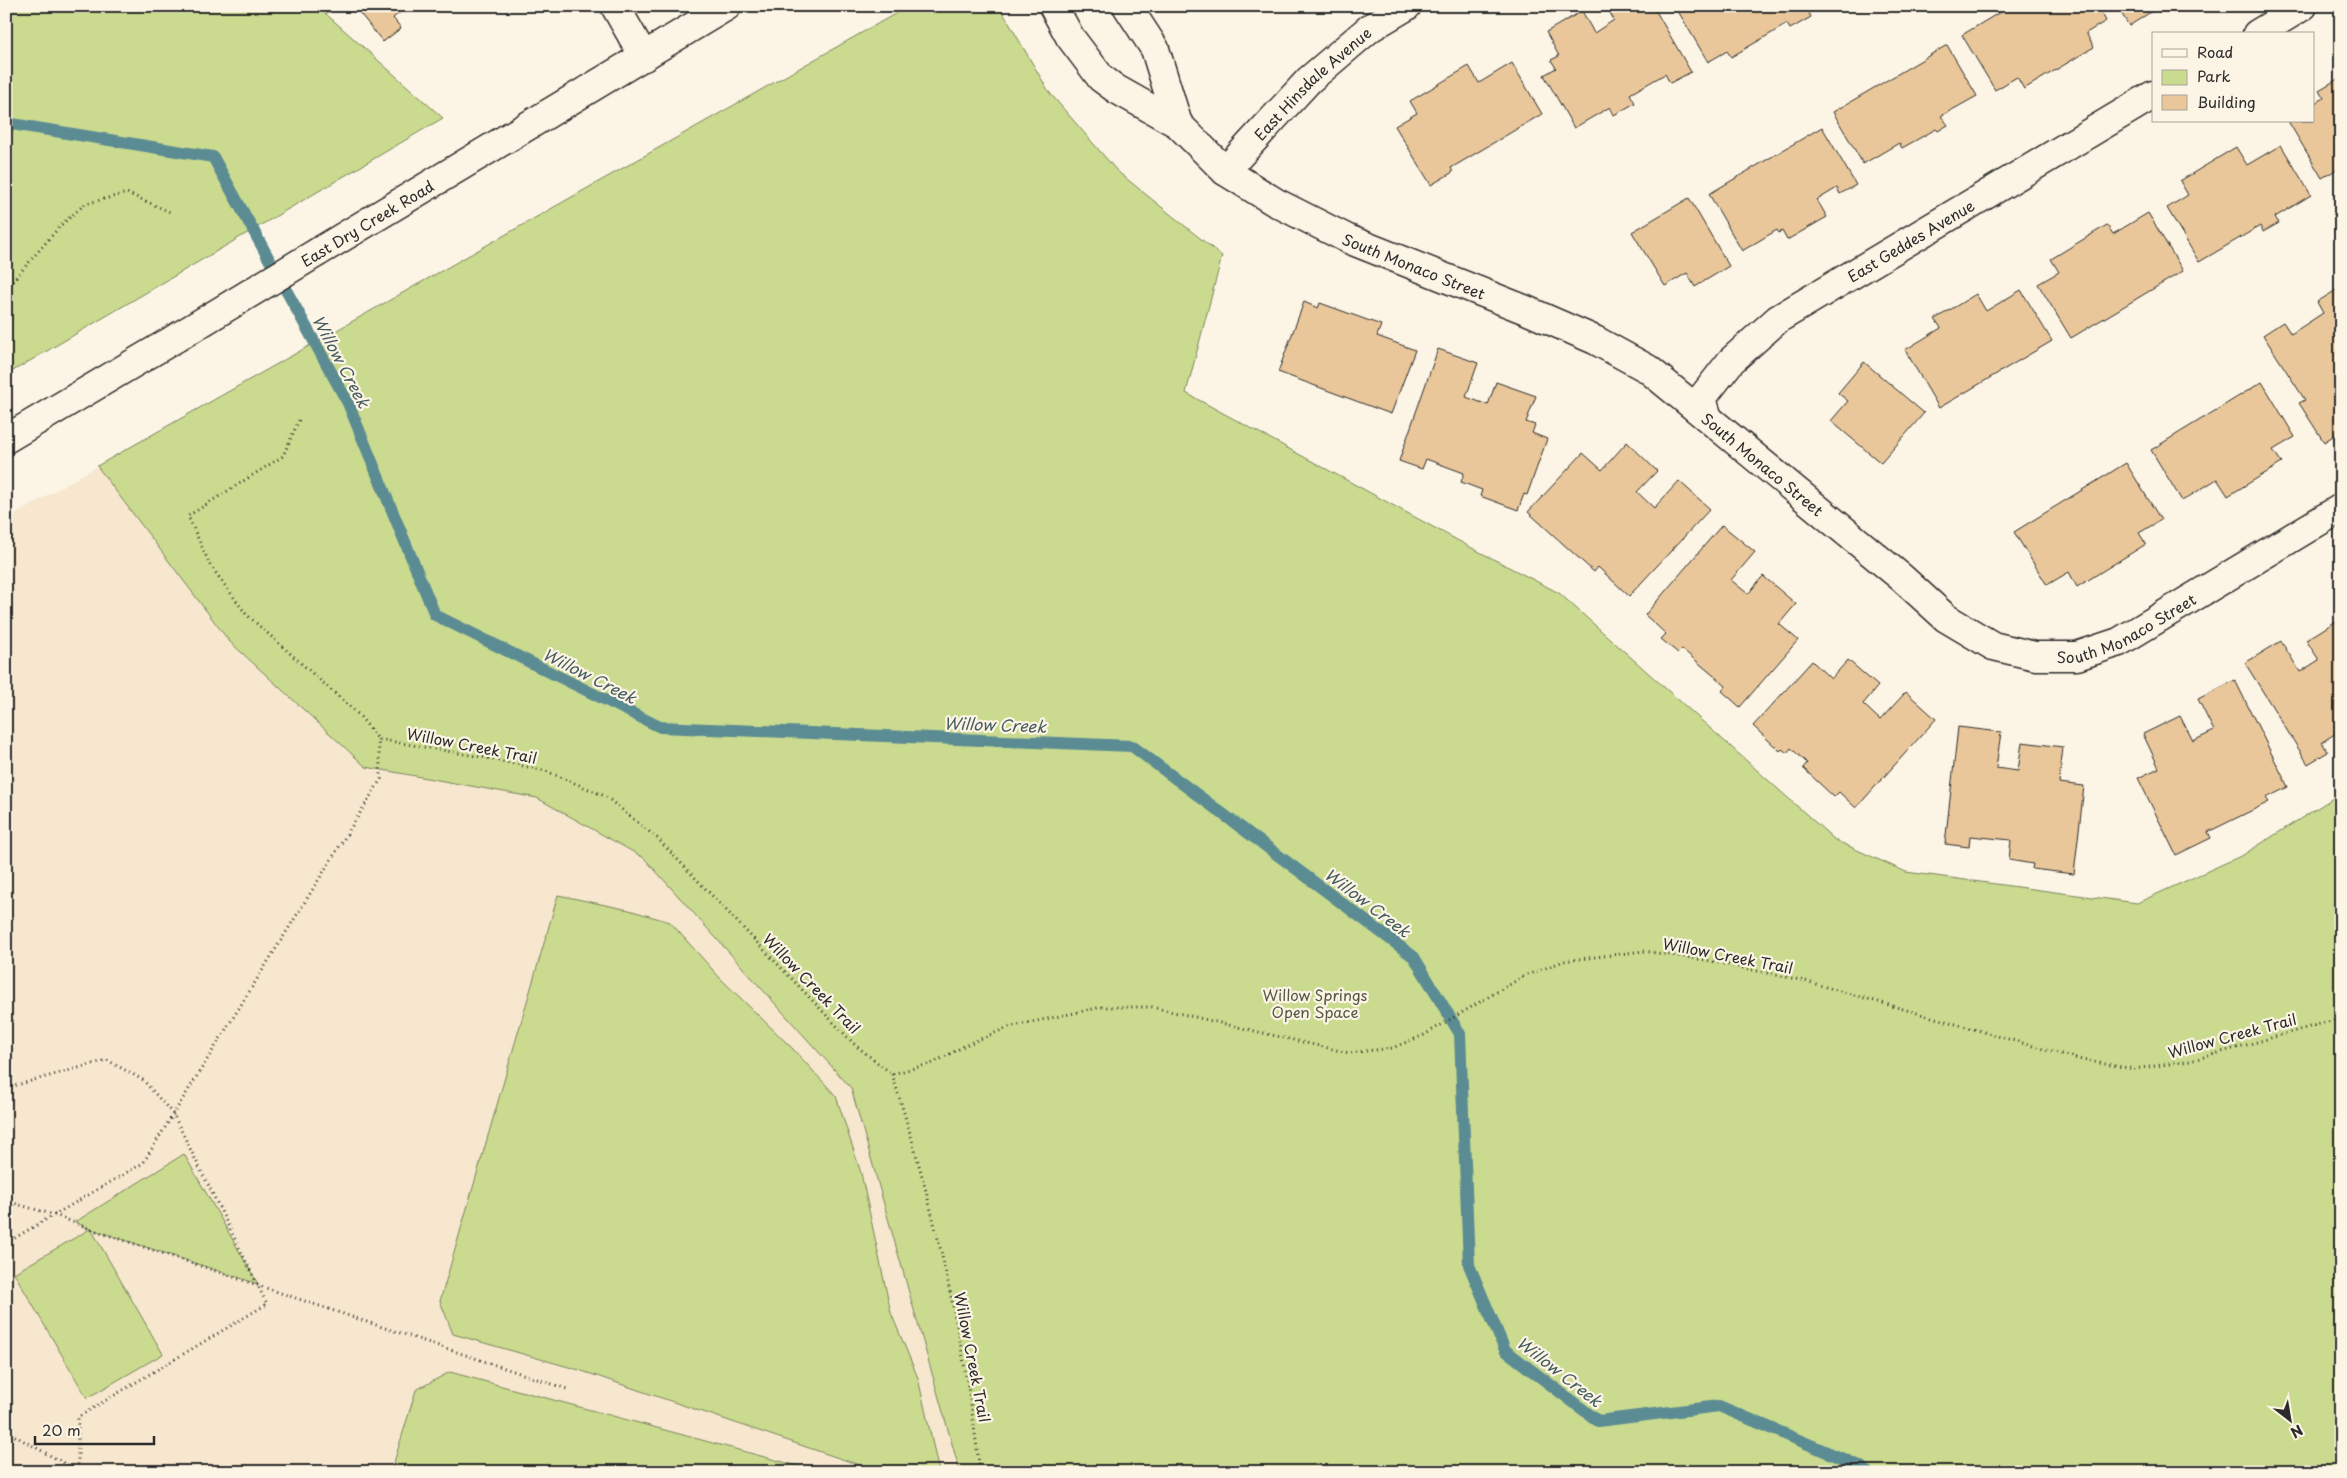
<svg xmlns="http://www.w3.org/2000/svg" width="2347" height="1478" font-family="'Playpen Sans',sans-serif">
	<rect width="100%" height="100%" fill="#fcf5e5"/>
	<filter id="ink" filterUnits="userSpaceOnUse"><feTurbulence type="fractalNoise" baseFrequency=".02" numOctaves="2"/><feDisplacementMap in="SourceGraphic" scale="10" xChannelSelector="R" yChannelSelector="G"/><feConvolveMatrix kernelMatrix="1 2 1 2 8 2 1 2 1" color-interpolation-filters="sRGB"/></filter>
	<g filter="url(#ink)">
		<polygon fill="#f6e7ce" points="97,466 229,641 366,767 537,798 644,858 851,1088 960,1472 6,1472 6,520"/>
		<g fill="#cadb8f" stroke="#7a835d">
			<polygon points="6,6 317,6 443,118 6,375"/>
			<polygon points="909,6 996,6 1002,11 1049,92 1117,171 1222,256 1186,393 1470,547 1559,593 1835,840 1906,872 2137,903 2243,855 2341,793 2341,1472 960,1472 851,1088 644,858 537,798 366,767 229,641 97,466"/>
			<polygon points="558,895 629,910 670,922 720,978 792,1048 836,1096 861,1173 891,1313 918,1378 939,1472 880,1472 579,1370 453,1334 440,1301"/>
			<polygon points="184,1154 258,1284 91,1229 163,1354 87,1398 14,1273 90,1229 75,1222"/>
			<polygon points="450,1372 820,1472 391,1472 416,1390"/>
		</g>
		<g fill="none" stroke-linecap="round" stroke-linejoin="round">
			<polyline stroke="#5c8c93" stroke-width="12" points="6,123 213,157 348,403 435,615 660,727 1132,746 1414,957 1460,1034 1469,1265 1505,1350 1598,1421 1719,1406 1862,1467 1867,1472"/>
		</g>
		<g fill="#e9c79a" stroke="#2b2b2b">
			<polygon points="354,6 408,6 393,18 401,28 383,42"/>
			<polygon points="1606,6 1653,6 1691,72 1670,83 1665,74 1630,94 1635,103 1614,115 1610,107 1574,128 1544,75 1556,68 1551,60 1559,56 1546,32 1582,11 1594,33 1614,20"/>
			<polygon points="1675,6 1805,6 1811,17 1790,29 1787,24 1731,57 1727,51 1708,62"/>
			<polygon points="2010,6 2098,6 2106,21 2086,33 2094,47 2024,89 2017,77 1995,90 1962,35"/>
			<polygon points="2117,6 2160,6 2129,26"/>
			<polygon points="1947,45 1977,96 1941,116 1948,125 1938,131 1936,129 1902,148 1899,143 1863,164 1833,112"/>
			<polygon points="1512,63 1542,114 1451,168 1453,172 1431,185 1395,126 1417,113 1410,101 1469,66 1479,83"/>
			<polygon points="2341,77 2341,167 2322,178 2288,121 2313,121 2313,105 2324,98 2319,90"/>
			<polygon points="1822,127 1856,185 1840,194 1837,188 1817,200 1827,217 1787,240 1782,231 1779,233 1777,230 1742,251 1709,194"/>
			<polygon points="2281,145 2311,195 2275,217 2279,223 2263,232 2260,226 2199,262 2167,208 2188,195 2180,181 2236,147 2247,165"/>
			<polygon points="1689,198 1729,266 1695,287 1687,273 1665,286 1632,232"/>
			<polygon points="2148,213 2183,271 2071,338 2038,284 2059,272 2051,259 2107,225 2113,234"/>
			<polygon points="2341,287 2341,431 2324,442 2299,403 2305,400 2263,335 2283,322 2291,334 2323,313 2317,302"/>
			<polygon points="2021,290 2052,341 1939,408 1905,350 1941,328 1935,319 1976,294 1986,311"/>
			<polygon points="1304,302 1318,308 1320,303 1381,325 1377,336 1415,350 1391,414 1278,372"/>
			<polygon points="1438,349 1478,363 1466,397 1488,405 1496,382 1536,396 1526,422 1535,425 1532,433 1547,439 1527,495 1524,494 1518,510 1480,496 1482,490 1461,482 1464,473 1426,459 1422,469 1399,461"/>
			<polygon points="1864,362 1924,413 1881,463 1831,421 1848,401 1838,393"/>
			<polygon points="2262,382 2295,437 2273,450 2282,463 2228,496 2217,479 2182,501 2151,450"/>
			<polygon points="1627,442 1657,471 1637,492 1654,508 1679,481 1710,509 1629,596 1598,567 1594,572 1528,512 1583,453 1602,470"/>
			<polygon points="2126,463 2161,520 2139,533 2146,544 2077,587 2069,572 2047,585 2014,532"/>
			<polygon points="1722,525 1755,552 1731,580 1748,594 1763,576 1796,604 1779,624 1798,640 1740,707 1722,691 1726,686 1682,649 1678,653 1661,639 1666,634 1645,615"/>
			<polygon points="2341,618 2341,730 2322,742 2328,752 2308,764 2245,663 2281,641 2300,672 2319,660 2306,640"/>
			<polygon points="1848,660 1878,686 1863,704 1880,720 1906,692 1936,719 1856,808 1839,792 1834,797 1803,768 1807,763 1791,748 1787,753 1782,749 1780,751 1753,726 1812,661 1831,679"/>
			<polygon points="2235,680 2288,787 2266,798 2269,802 2208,832 2211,838 2176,855 2138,778 2159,768 2143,734 2180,716 2193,741 2214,731 2198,699"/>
			<polygon points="1958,727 2001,732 1996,768 2018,771 2022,742 2063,747 2059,783 2084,786 2074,874 2032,869 2033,864 2009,860 2011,840 1970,836 1969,847 1945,844"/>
		</g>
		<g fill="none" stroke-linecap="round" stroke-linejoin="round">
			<g stroke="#2b2b2b" stroke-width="31">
				<g id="street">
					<polyline points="615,6 644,57"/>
					<path id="s1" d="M1053,6L1070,37L1101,78L1116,89L1178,124L1225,171L1275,202L1348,239L1526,310L1595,340L1648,369L1902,578L1946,618L1993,646L2035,656H2077L2119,642L2341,508"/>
					<polyline points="1127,6 1155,49 1178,124"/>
					<polyline points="2257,34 2303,6"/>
					<path id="s2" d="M1225,171L1309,80L1370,28L1407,6"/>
					<path id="s3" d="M1707,415L1702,398L1731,361L1778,319L2153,95"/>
				</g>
			</g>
			<g stroke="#2b2b2b" stroke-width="31">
				<g id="secondary">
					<polyline points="318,252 727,6"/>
					<polyline points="6,439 176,338"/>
				</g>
			</g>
			<g stroke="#2b2b2b" stroke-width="3" stroke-dasharray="1 4" stroke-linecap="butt">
				<polyline points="6,289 61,225 85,204 127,193 170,212"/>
				<polyline points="299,420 283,456 188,516 210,565 246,614 359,715 378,739 487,758 546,771 605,796 657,838 855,1045 892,1074 933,1063 968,1044 1009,1027 1102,1007 1152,1007 1349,1053 1392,1048 1424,1035 1524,976 1564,961 1643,951 1705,960 1805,981 2082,1060 2134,1069 2190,1061 2341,1018"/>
				<path d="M892,1074C933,1203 964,1337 980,1472"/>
				<polyline points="6,1088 107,1060 143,1080 173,1114 267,1304 78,1417 78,1471"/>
				<polyline points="6,1201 55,1215 90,1229 567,1389"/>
				<polyline points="6,1243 143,1163 381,779 378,739"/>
				<polyline points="6,1431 78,1471"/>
			</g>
			<use href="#street" stroke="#fcf5e5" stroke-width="28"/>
			<use href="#secondary" stroke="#fcf5e5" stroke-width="28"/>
			<g stroke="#2b2b2b" stroke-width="31" stroke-linecap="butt">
				<polyline id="secondary-bridge" points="176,338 318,252"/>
			</g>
			<use href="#secondary-bridge" stroke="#fcf5e5" stroke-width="28"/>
		</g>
	</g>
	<g text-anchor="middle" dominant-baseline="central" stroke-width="4.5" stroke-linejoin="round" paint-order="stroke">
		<g font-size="15" fill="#2b2b2b" stroke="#fcf5e5">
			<text stroke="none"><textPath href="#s2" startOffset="124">East Hinsdale Avenue</textPath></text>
			<text transform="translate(367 223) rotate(-31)">East Dry Creek Road</text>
			<text stroke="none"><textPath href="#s3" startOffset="282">East Geddes Avenue</textPath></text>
			<text stroke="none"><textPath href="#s1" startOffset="455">South Monaco Street</textPath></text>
			<text stroke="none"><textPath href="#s1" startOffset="860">South Monaco Street</textPath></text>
			<text stroke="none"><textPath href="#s1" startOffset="1295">South Monaco Street</textPath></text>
			<text transform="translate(472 745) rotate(11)">Willow Creek Trail</text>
			<text transform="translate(1728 955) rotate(11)">Willow Creek Trail</text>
			<text transform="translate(812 983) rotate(46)">Willow Creek Trail</text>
			<text transform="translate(2232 1035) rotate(-15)">Willow Creek Trail</text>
			<text transform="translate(973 1357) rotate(79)">Willow Creek Trail</text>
		</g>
		<g font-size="15" fill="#535744" stroke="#fcf5e5">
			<text x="1315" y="994">Willow Springs<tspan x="1315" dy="17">Open Space</tspan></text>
		</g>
		<g font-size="16" font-style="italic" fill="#435b5f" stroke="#fcf5e5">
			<text transform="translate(342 361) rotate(62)">Willow Creek</text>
			<text transform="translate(590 675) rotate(27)">Willow Creek</text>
			<text transform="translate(995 724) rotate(2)">Willow Creek</text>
			<text transform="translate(1368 902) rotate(37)">Willow Creek</text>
			<text transform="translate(1560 1371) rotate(38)">Willow Creek</text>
		</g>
	</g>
	<rect width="2347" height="1478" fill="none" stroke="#fcf5e5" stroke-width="25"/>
	<rect x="12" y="12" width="2322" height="1453" fill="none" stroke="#2b2b2b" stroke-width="2" filter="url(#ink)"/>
	<rect x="2152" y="32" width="162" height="90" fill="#fcf5e5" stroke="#a8a49b"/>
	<rect x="2162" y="49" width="25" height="8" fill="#fcf5e5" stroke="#a8a49b"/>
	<text x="2197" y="58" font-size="15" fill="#2b2b2b">Road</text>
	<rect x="2162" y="70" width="25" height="15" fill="#cadb8f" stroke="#a8a49b"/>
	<text x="2197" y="82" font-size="15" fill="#2b2b2b">Park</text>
	<rect x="2162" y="95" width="25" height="15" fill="#e9c79a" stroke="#a8a49b"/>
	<text x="2197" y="108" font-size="15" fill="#2b2b2b">Building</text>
	<g transform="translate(2290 1420) rotate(149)" stroke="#fcf5e5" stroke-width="4" paint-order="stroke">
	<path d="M0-4L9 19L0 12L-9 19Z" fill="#2b2b2b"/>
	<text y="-8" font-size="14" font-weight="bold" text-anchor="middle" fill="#2b2b2b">N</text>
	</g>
	<path d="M35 1436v8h119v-8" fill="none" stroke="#2b2b2b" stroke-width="2.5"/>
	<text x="42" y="1436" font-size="15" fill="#2b2b2b" stroke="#fcf5e5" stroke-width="4" paint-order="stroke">20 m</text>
</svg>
